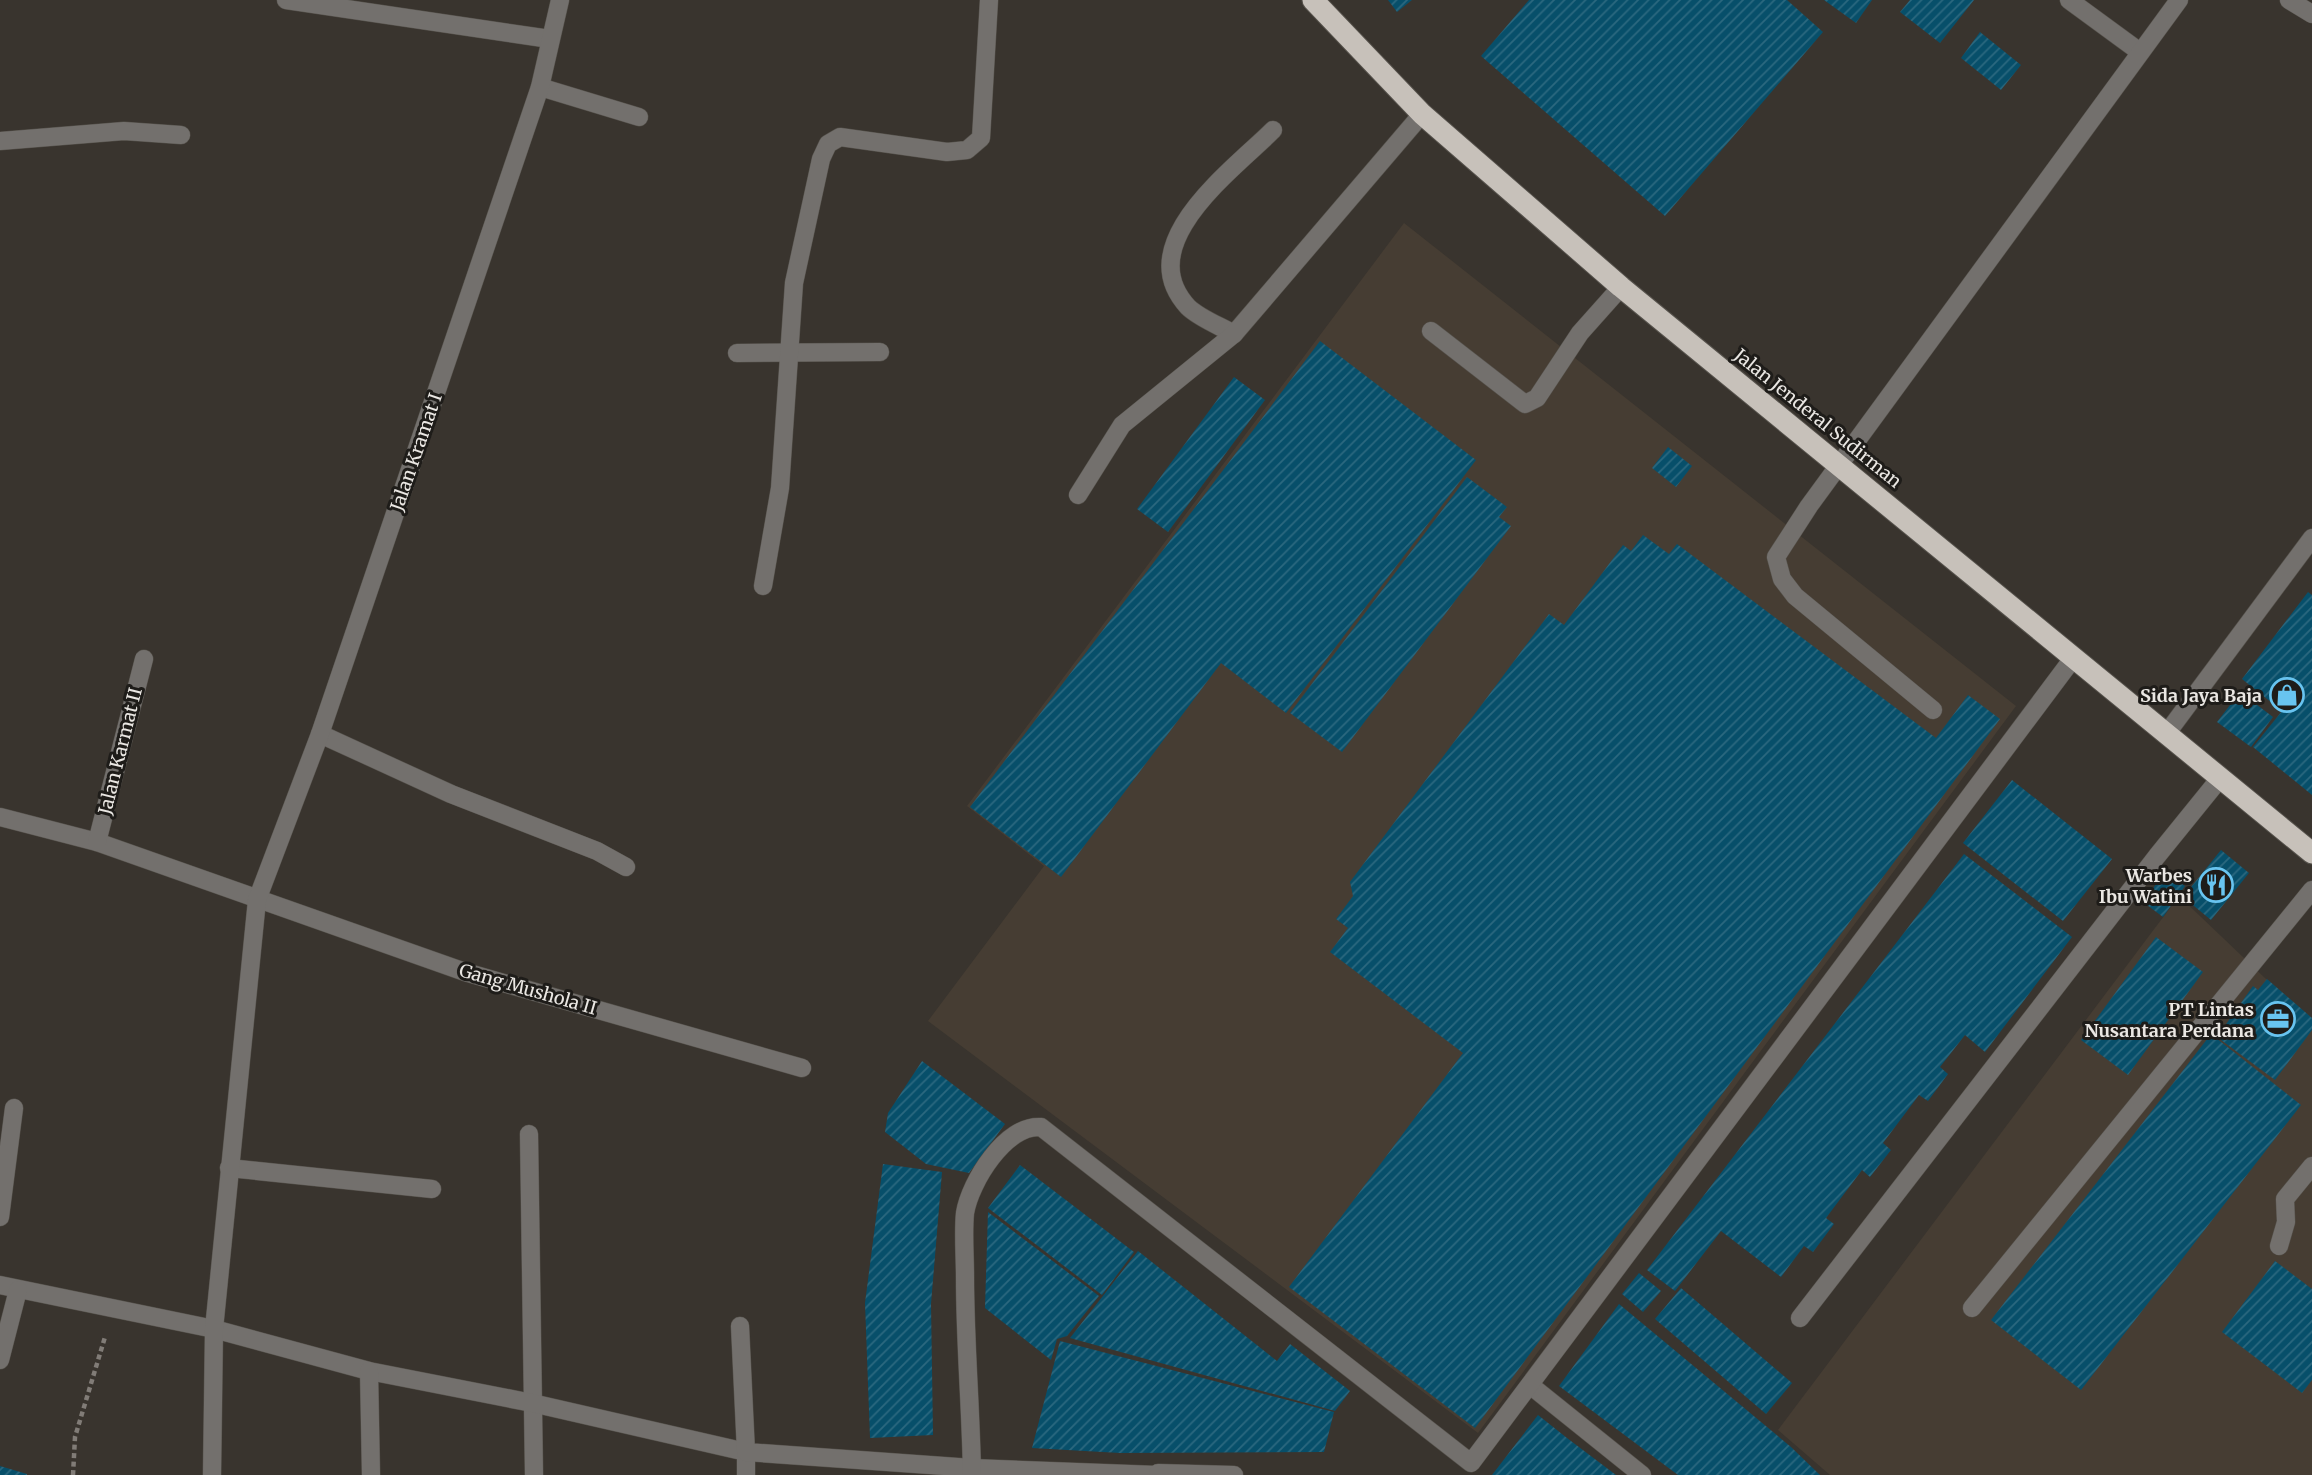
<svg xmlns="http://www.w3.org/2000/svg" width="2312" height="1475" font-family="Merriweather,serif">
	<defs>
		<pattern id="building-hatch" width="6" height="6" patternUnits="userSpaceOnUse" patternTransform="scale(1.75)"><rect width="6" height="6" fill="#074f6a"/><path d="M-1 1l2-2M0 6l6-6M5 7l2-2" fill="none" stroke="#2b687f"/></pattern>
	</defs>
	<rect width="100%" height="100%" fill="#39342e"/>
	<g fill="#463d33">
		<polygon points="1404,223 2016,706 1478,1433 928,1021 1044,866 967,806"/>
		<polygon points="2179,896 2312,1023 2312,1475 1830,1475 1778,1430"/>
	</g>
	<g fill="url(#building-hatch)">
		<polygon points="1388,0 1412,0 1397,12"/>
		<polygon points="1529,0 1787,0 1823,32 1665,216 1481,56"/>
		<polygon points="1824,0 1872,0 1856,23"/>
		<polygon points="1910,0 1974,0 1940,43 1900,12"/>
		<polygon points="1980,32 2021,65 2001,90 1961,58"/>
		<polygon points="1320,341 1476,460 1286,713 1221,663 1061,877 970,807"/>
		<polygon points="1234,377 1265,400 1168,532 1137,509"/>
		<polygon points="1668,447 1692,466 1676,487 1652,468"/>
		<polygon points="1467,477 1507,507 1499,517 1511,526 1342,752 1290,713"/>
		<polygon points="1643,535 1669,554 1677,544 1936,738 1968,695 2000,719 1475,1428 1289,1287 1463,1053 1330,952 1348,928 1336,919 1353,896 1350,882 1549,614 1564,625 1623,545 1631,551"/>
		<polygon points="2308,592 2312,595 2312,795 2253,747 2282,711 2242,679"/>
		<polygon points="2240,692 2273,717 2251,747 2217,722"/>
		<polygon points="2012,780 2112,859 2063,921 1963,843"/>
		<polygon points="2221,850 2249,873 2211,920 2183,897"/>
		<polygon points="1964,854 2072,937 1985,1052 1965,1035 1940,1067 1948,1074 1928,1101 1919,1095 1883,1143 1891,1150 1870,1177 1862,1170 1826,1218 1834,1224 1813,1252 1804,1246 1781,1277 1721,1231 1675,1291 1647,1270"/>
		<polygon points="2165,872 2185,886 2163,917 2143,902"/>
		<polygon points="2156,937 2203,972 2128,1075 2081,1040"/>
		<polygon points="2267,979 2312,1018 2312,1030 2275,1080 2217,1037 2253,986 2258,990"/>
		<polygon points="2211,1034 2301,1105 2081,1390 1991,1320"/>
		<polygon points="922,1061 1005,1124 969,1173 926,1164 885,1132 888,1113"/>
		<polygon points="883,1164 942,1172 931,1304 933,1435 870,1438 865,1303"/>
		<polygon points="1020,1165 1134,1252 1102,1295 988,1208"/>
		<polygon points="988,1212 1099,1296 1067,1336 1057,1339 1051,1360 985,1308"/>
		<polygon points="1138,1251 1277,1361 1290,1344 1350,1391 1335,1411 1070,1338"/>
		<polygon points="2275,1261 2312,1289 2312,1380 2302,1393 2222,1332"/>
		<polygon points="1639,1273 1661,1291 1643,1312 1622,1294"/>
		<polygon points="1681,1288 1792,1383 1766,1414 1655,1319"/>
		<polygon points="1619,1304 1791,1447 1820,1475 1678,1475 1559,1386"/>
		<polygon points="1060,1341 1334,1412 1324,1452 1120,1453 1032,1448"/>
		<polygon points="1538,1415 1567,1438 1616,1475 1492,1475"/>
		<polygon points="0,1466 27,1474 27,1475 0,1475"/>
	</g>
	<g fill="none" stroke-linecap="round" stroke-linejoin="round">
		<g stroke="#55514b" stroke-width="19">
			<g id="minor">
				<polyline points="286,0 550,39"/>
				<polyline points="2069,0 2140,52"/>
				<polyline points="2289,0 2312,14"/>
				<polyline points="540,87 639,117"/>
				<polyline points="0,141 124,131 181,135"/>
				<polyline points="1431,331 1525,404 1537,398 1580,333 1621,287"/>
				<path d="M1234,334C1220,326 1199,318 1188,307C1130,244 1232,171 1273,130"/>
				<polyline points="737,353 880,352"/>
				<polyline points="1078,495 1122,425 1234,334 1422,114"/>
				<polyline points="763,586 780,488 794,283 821,159 828,144 840,137 947,152 967,150 981,138 989,0"/>
				<polyline points="1933,710 1795,596 1782,579 1776,557 1809,506 2179,0"/>
				<polyline points="2167,733 2312,538"/>
				<polyline points="320,734 451,794 597,851 626,867"/>
				<polyline points="0,817 97,842 465,972 802,1068"/>
				<polyline points="97,842 144,659"/>
				<polyline points="529,1134 534,1475"/>
				<polyline points="229,1168 432,1189"/>
				<polyline points="0,1217 14,1108"/>
				<polyline points="2279,1246 2286,1222 2285,1199 2312,1166"/>
				<polyline points="0,1285 214,1329 369,1371 532,1403 746,1452 746,1475"/>
				<polyline points="1972,1308 2312,890"/>
				<polyline points="1800,1318 2157,856 2221,777"/>
				<polyline points="740,1326 746,1452 972,1468 1158,1475"/>
				<polyline points="0,1360 18,1290"/>
				<polyline points="369,1371 371,1475"/>
				<polyline points="1530,1385 1642,1475"/>
				<polyline points="1158,1473 1234,1475"/>
				<polyline points="212,1475 214,1329 257,900 320,734 540,87 560,0"/>
				<path d="M972,1475C971,1409 965,1343 965,1277C965,1256 963,1233 965,1213C970,1182 1006,1124 1041,1127L1471,1463L2074,657"/>
			</g>
		</g>
		<g stroke="#55514b" stroke-width="23">
			<polyline id="highway" points="1313,0 1422,114 1621,287 2312,853"/>
		</g>
		<polyline stroke="#817c77" stroke-width="4.5" stroke-dasharray="5 3.5" stroke-linecap="butt" points="73,1475 75,1437 105,1337"/>
		<use href="#minor" stroke="#73706d" stroke-width="18"/>
		<use href="#highway" stroke="#c7c1ba" stroke-width="21"/>
	</g>
	<defs>
		<g id="shop-ring" transform="scale(1.75)"><circle r="9.5" fill="#1e1c19" stroke="#68c4f0" stroke-width="1.5"/><path d="M-5-2.5h2.3a2.7 3.5 0 0 1 5.4 0H5L5.5 6h-11ZM-1.5-2.5h3a1.5 2.3 0 0 0-3 0Z" fill="#68c4f0"/></g>
		<g id="restaurant-ring" transform="scale(1.75)"><circle r="9.5" fill="#1e1c19" stroke="#68c4f0" stroke-width="1.5"/><path d="M-5-6h1v4h1v-4h1v4h1v-4h1v5L-1.5 .5V6h-2V.5L-5-1ZM5-6V6H3V1.5H1.5Q1.5-4 5-6Z" fill="#68c4f0"/></g>
		<g id="office-ring" transform="scale(1.75)"><circle r="9.5" fill="#1e1c19" stroke="#68c4f0" stroke-width="1.5"/><path d="M-6-3h4V-5.5h4V-3h4V5H-6ZM-1-4.5V-3h2v-1.5ZM-6 0V1H6V0Z" fill="#68c4f0"/></g>
	</defs>
	<g fill-rule="evenodd">
		<use href="#shop-ring" x="2287" y="695"/>
		<use href="#restaurant-ring" x="2216" y="885"/>
		<use href="#office-ring" x="2278" y="1019"/>
	</g>
	<g text-anchor="middle" dominant-baseline="central" stroke-width="6" stroke-linejoin="round" paint-order="stroke">
		<g font-size="18" fill="#eae7e3" stroke="#1e1c19">
			<text transform="translate(1818 418) rotate(39)">Jalan Jenderal Sudirman</text>
			<text transform="translate(416 452) rotate(-71)">Jalan Kramat I</text>
			<text transform="translate(120 751) rotate(-76)">Jalan Karmat II</text>
			<text transform="translate(528 989) rotate(16)">Gang Mushola II</text>
		</g>
		<g font-size="18" font-weight="bold" fill="#eae7e3" stroke="#1e1c19" text-anchor="end">
			<text x="2262" y="695">Sida Jaya Baja</text>
			<text x="2192" y="875">Warbes<tspan x="2192" dy="21">Ibu Watini</tspan></text>
			<text x="2254" y="1009">PT Lintas<tspan x="2254" dy="21">Nusantara Perdana</tspan></text>
		</g>
	</g>
</svg>
